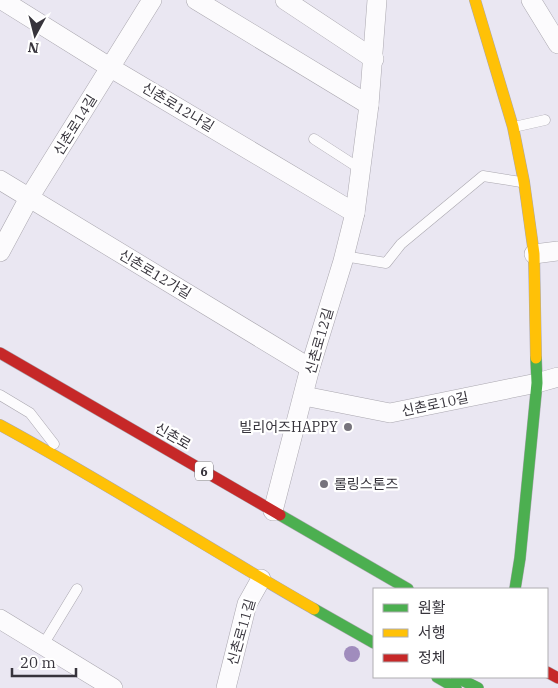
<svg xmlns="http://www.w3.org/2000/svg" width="558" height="688" font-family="'IBM Plex Serif','Noto Sans KR',serif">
	<rect width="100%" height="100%" fill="#eae7f2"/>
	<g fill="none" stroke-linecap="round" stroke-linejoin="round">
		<g stroke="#aaa7af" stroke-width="11">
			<g id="lane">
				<polyline points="514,127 545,120"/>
				<polyline points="314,139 362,170"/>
				<polyline points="344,256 386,263 401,244 483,176 521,182"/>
				<polyline points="0,395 30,413 54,444"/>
				<polyline points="43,645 77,589"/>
			</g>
		</g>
		<g stroke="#aaa7af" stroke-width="20">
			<g id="street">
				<polyline points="2,0 111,68 355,213"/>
				<polyline points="196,0 369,105"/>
				<polyline points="285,0 374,59"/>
				<polyline points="531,0 558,44"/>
				<polyline points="0,180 310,368"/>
				<polyline points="0,252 29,198 152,0"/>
				<polyline points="534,254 558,251"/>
				<polyline points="304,396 390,413 537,383 558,377"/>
				<polyline points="273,511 310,368 343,261 355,213 369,105 377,0"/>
				<polyline points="0,619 113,688"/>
				<polyline points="226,688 247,604 261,579"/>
			</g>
		</g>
		<g stroke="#aaa7af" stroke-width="12">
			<g id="fast">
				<polyline points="280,515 408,589"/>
				<polyline points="515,589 520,558 537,383 536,358"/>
				<polyline points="314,609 374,643"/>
				<polyline points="437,677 456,688"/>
				<polyline points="456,677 478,688"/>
			</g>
		</g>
		<g stroke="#aaa7af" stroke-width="12">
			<g id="slow">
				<polyline points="475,0 513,127 524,182 534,254 536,358"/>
				<path d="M0,425C107,483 209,549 314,609"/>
			</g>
		</g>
		<g stroke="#aaa7af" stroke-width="12">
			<g id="jam">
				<polyline points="0,353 280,515"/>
				<polyline points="547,672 558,678"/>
			</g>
		</g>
		<use href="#lane" stroke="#fcfbfd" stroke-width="10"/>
		<use href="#street" stroke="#fcfbfd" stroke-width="19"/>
		<use href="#fast" stroke="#4caf50" stroke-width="11"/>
		<use href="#slow" stroke="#ffc107" stroke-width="11"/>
		<use href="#jam" stroke="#c62828" stroke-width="11"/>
	</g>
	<circle fill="#a08cbd" cx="352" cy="654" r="8"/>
	<g fill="#76737c" stroke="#fff" stroke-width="2">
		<circle cx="348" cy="427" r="5"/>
		<circle cx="324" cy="484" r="5"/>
	</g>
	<g text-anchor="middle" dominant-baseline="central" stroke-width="4.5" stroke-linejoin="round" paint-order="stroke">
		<rect fill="#fff" stroke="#737176" stroke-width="1" x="195" y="461.5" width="18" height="19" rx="4"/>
		<g font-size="12" font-weight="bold" fill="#37343c">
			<text x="204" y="471">6</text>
		</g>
		<g font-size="14" fill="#37343c" stroke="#fff">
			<text transform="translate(178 107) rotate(31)">신촌로12나길</text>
			<text transform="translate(75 125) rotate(-58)">신촌로14길</text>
			<text transform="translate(155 274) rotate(31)">신촌로12가길</text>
			<text transform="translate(319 341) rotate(-74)">신촌로12길</text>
			<text transform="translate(435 404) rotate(-12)">신촌로10길</text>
			<text transform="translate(173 436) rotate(30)">신촌로</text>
			<text transform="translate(241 632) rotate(-74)">신촌로11길</text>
		</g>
		<g font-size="14" fill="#37343c" stroke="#fff" text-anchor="end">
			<text x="338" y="427">빌리어즈HAPPY</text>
			<text x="334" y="484" text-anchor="start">롤링스톤즈</text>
		</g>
	</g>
	<rect x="373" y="588" width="175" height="90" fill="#ffffff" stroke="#afaeb1"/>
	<rect x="383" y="604" width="25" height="8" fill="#4caf50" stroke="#afaeb1"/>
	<text x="418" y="613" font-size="15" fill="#37343c">원활</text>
	<rect x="383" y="629" width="25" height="8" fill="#ffc107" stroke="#afaeb1"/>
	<text x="418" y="638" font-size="15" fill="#37343c">서행</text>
	<rect x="383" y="654" width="25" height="8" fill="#c62828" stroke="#afaeb1"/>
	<text x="418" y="663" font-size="15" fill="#37343c">정체</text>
	<g transform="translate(35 35) rotate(187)" stroke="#ffffff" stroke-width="4" paint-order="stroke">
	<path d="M0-4L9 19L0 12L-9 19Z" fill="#37343c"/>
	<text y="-8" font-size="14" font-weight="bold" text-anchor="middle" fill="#37343c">N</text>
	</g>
	<path d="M12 668v8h64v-8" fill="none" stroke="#37343c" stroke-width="2.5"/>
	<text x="20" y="668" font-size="15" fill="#37343c" stroke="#ffffff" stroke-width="4" paint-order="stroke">20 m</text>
</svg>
